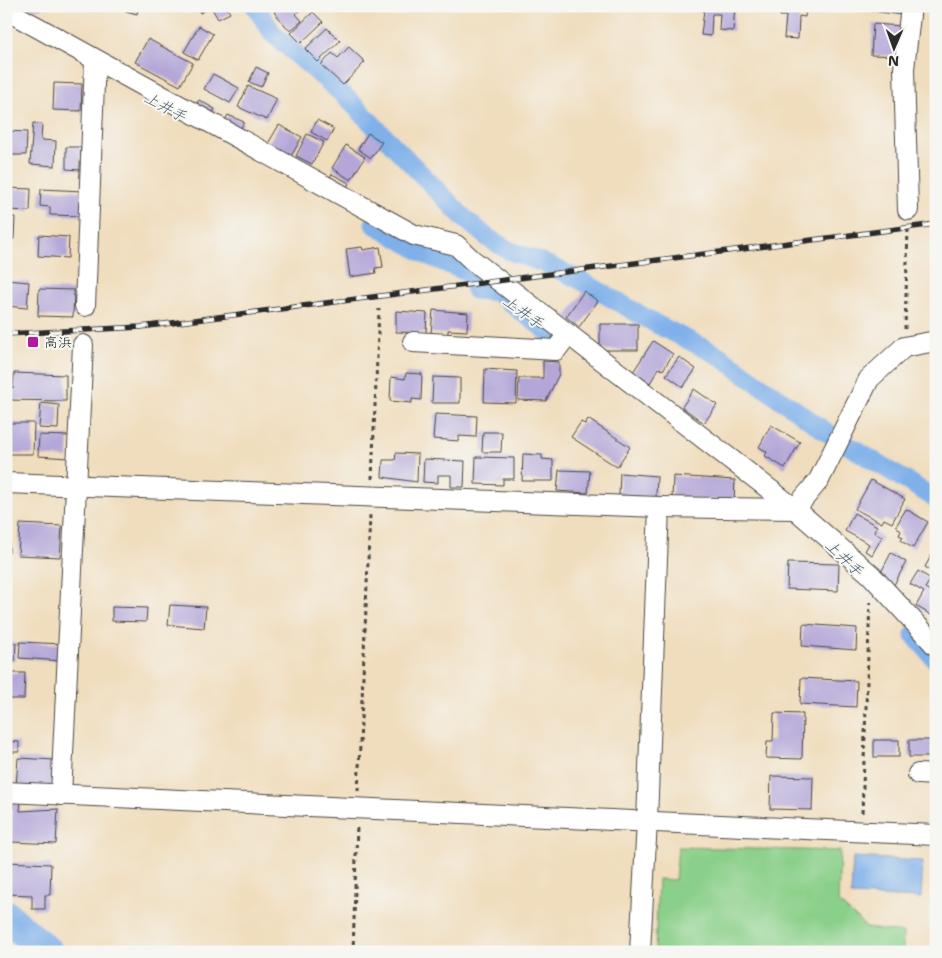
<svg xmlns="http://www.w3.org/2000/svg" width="942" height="958" font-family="'Shantell Sans','Klee One',sans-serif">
	<rect width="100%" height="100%" fill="#f6f6f2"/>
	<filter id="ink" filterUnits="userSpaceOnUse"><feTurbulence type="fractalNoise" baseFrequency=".02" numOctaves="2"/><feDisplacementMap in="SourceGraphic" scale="10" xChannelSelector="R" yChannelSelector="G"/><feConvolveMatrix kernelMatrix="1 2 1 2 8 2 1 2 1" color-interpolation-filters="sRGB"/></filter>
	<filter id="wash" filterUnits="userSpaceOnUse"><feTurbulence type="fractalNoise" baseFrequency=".0096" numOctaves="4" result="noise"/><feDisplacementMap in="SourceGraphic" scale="20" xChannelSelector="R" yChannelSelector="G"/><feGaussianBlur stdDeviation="1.12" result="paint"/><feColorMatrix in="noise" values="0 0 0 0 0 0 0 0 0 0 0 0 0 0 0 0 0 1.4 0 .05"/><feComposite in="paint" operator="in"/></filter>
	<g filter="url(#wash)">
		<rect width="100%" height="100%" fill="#f0ddbd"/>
		<polygon fill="#8bd08a" stroke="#5b7e5a" points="678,847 840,851 838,902 867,928 903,933 903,952 655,952 658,879 675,880"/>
		<polygon fill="#7fb0ea" stroke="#556e8a" points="853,857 923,861 921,898 851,895"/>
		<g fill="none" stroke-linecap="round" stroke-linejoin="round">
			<g stroke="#7fb0ea" stroke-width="19">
				<polyline points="255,6 273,34 348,99 464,218 488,238 510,251 544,263 580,280 658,325 718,355 828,433 936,499"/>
				<polyline points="374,224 427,255 471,274 475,290 496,292 556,338"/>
				<polyline points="914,635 936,660"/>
			</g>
			<polyline stroke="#7fb0ea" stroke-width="32" points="6,916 47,952"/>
		</g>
		<g id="blocks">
			<g fill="#b4a7d8">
				<polygon points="20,6 42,6 42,9 20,8"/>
				<polygon points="127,6 139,6 137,14 126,11"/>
				<polygon points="196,6 226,6 230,13 218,19 211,7 200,13"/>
				<polygon points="281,6 305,6 296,14 302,21 290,31 274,12"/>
				<polygon points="678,6 735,6 733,31 719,30 720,14 712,14 711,36 701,35 704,10"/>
				<polygon points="781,6 806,6 805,17 799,16 798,39 784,38 786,16 780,16"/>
				<polygon points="872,6 904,6 903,15 871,11"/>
				<polygon points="313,12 323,22 301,43 291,33"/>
				<polygon points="873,24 902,26 900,56 871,55"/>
				<polygon points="199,26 213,34 198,60 184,52"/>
				<polygon points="327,28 340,41 318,62 305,49"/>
				<polygon points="148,39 193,63 180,86 135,62"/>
				<polygon points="349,47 365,62 343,85 321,65 332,53 338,58"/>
				<polygon points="256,67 268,73 261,87 249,82"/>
				<polygon points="213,74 239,88 230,103 204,89"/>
				<polygon points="54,83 82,84 81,111 53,110"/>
				<polygon points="248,86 277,99 267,120 238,107"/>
				<polygon points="199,100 215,109 210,118 194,109"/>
				<polygon points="228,115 244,122 238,134 222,126"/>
				<polygon points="317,120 334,129 327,141 311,132"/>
				<polygon points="33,123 42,124 41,140 56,141 55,166 30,164"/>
				<polygon points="279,125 302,137 289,160 266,147"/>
				<polygon points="6,131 27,132 26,155 6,155"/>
				<polygon points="368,133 382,142 371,158 358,149"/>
				<polygon points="307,134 324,142 312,164 296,156"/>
				<polygon points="346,145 365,157 351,180 332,168"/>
				<polygon points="66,147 81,147 80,170 66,169"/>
				<polygon points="332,174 349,183 344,193 326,183"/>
				<polygon points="6,188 31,189 30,211 6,210"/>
				<polygon points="41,189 83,191 82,216 50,215 50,207 40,206"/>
				<polygon points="6,217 15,217 14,239 6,239"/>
				<polygon points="39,235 69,237 68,258 38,256"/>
				<polygon points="362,247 363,250 380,247 383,267 375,268 376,273 350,277 346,249"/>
				<polygon points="6,280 29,282 27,308 6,306"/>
				<polygon points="39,289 74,290 73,317 38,316"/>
				<polygon points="584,291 598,301 579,327 566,317"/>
				<polygon points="433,310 468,313 467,331 448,330 448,334 431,333"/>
				<polygon points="396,311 427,313 426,333 396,332"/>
				<rect x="600" y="324" width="38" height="26"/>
				<polygon points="653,341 673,354 663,370 659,368 650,383 633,372"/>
				<polygon points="679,357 696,369 683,387 666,375"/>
				<polygon points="543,361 559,362 559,374 546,401 518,400 519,378 543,378"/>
				<polygon points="485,369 517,371 516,403 484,402"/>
				<polygon points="14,373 66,375 66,401 6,400 6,388 13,388"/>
				<polygon points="406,373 422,374 421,400 412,399 412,403 390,401 391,377 405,379"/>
				<polygon points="433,377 460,378 460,403 432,403"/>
				<polygon points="694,389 717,405 704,423 682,407"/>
				<polygon points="41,403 59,405 58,429 39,428"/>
				<polygon points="435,414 477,416 476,437 459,436 459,441 433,439"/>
				<polygon points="588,419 630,447 617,467 571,437 581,422 585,424"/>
				<polygon points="10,423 34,423 33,454 9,454"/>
				<polygon points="771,425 800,442 785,468 765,456 767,452 759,447"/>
				<polygon points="483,432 502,432 501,452 482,452"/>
				<polygon points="39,435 69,436 68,458 38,456"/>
				<polygon points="396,453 418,454 417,482 382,477 383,460 395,460"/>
				<polygon points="523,454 542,455 542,459 553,460 553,481 522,481"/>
				<polygon points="476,457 514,458 514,479 503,479 503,485 475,484"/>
				<polygon points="424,459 465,461 464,487 451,487 451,475 438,475 438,483 423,482"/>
				<polygon points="559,470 590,471 588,493 557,491"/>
				<polygon points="620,473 657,476 656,497 619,495"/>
				<polygon points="673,476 735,480 734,501 672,498"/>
				<polygon points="871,480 905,499 892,523 884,519 882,523 855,509"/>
				<polygon points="906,509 928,522 913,548 901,541 903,537 899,535 901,531 896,526"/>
				<polygon points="854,513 877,526 874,532 882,537 872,555 865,551 869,544 845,531"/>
				<polygon points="936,522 936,534 930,531"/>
				<polygon points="6,523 10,524 9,553 6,552"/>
				<polygon points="20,524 62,526 60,557 18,555"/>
				<polygon points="936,547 936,573 925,567"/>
				<polygon points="891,553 906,562 894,585 879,576"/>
				<polygon points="788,563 839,564 838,591 787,589"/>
				<polygon points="918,571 931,579 925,588 936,594 936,618 916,606 924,592 910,584"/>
				<polygon points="170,605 206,607 204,628 168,625"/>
				<polygon points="112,607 147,608 146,622 112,621"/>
				<polygon points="803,624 857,628 856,650 802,646"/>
				<polygon points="20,642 63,644 62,661 19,658"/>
				<polygon points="6,643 16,643 15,661 6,660"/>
				<polygon points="6,673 25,673 24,699 6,699"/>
				<polygon points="801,678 857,681 856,707 800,704"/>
				<polygon points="774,713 803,714 802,759 766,758 767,741 773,741"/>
				<rect x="874" y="740" width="25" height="17"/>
				<rect x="909" y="740" width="23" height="17"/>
				<polygon points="6,741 19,742 19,752 6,752"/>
				<polygon points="18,758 54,760 53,788 16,787"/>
				<polygon points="771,776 813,777 812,810 770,809"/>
				<polygon points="13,800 21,800 20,811 58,809 56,844 11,842"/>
				<polygon points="6,862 51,864 50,895 45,895 45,909 32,909 32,895 6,894"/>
			</g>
		</g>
	</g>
	<g filter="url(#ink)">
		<use href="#blocks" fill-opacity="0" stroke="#494641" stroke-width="1"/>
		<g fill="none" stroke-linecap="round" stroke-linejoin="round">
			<g stroke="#494641" stroke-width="22">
				<g id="minor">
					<polyline points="6,10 414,235 456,245 472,260 795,509 871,575 936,646"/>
					<polyline points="908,210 904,69 911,6"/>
					<polyline points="85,306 95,60"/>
					<polyline points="413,342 556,350 568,334"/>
					<polyline points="6,483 659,507 795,509"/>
					<polyline points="795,509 819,480 869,379 904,347 936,341"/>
					<polyline points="918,774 936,775"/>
					<polyline points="6,792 936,835"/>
					<polyline points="61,795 83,345"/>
					<polyline points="640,952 647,821 659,507"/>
				</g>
			</g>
			<g stroke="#494641" stroke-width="3" stroke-dasharray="4 4" stroke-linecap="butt">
				<polyline points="905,329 908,228"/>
				<polyline points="372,479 379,309"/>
				<polyline points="358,791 370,515"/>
				<polyline points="862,813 870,602"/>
				<polyline points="353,952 357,825"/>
			</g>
			<use href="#minor" stroke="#fff" stroke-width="20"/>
			<g stroke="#2b2b2b" stroke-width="5.5">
				<polyline id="rail" points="6,334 141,327 936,224"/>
			</g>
			<use href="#rail" stroke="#f6f6f2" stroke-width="4" stroke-dasharray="11" stroke-linecap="butt"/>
		</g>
	</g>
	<rect fill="#b5179e" stroke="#f6f6f2" stroke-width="2" x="27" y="336" width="12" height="12" rx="2.5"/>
	<g text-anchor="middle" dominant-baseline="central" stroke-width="4" stroke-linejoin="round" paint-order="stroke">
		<g font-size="14" fill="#2b2b2b" stroke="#f6f6f2" text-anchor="start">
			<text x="44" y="342">高浜</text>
		</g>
		<g font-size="15" font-style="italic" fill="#485a6e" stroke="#f6f6f2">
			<text transform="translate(165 107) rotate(29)">上井手</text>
			<text transform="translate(523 312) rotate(36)">上井手</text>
			<text transform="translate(844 558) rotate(44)">上井手</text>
		</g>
	</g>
	<rect width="942" height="958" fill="none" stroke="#f6f6f2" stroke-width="25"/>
	<g transform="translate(894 48) rotate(182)" stroke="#f6f6f2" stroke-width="4" paint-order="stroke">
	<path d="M0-4L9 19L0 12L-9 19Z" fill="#2b2b2b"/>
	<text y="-8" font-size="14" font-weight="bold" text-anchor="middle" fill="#2b2b2b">N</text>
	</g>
</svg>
